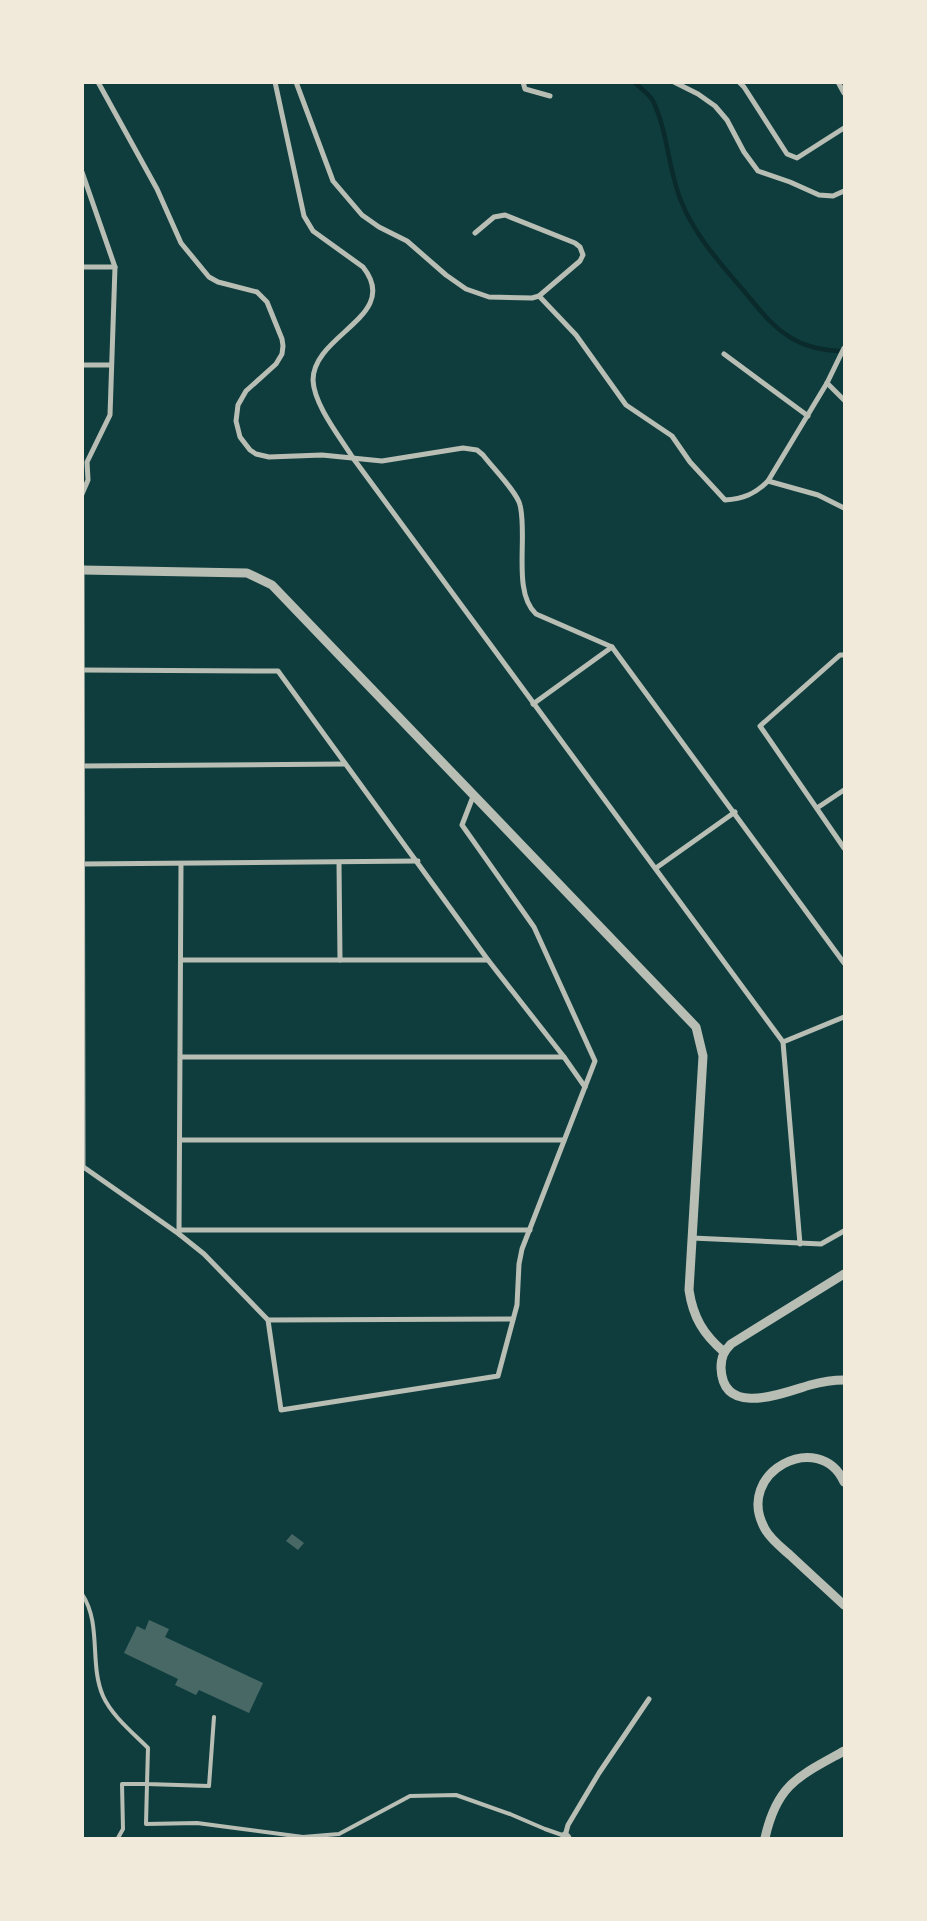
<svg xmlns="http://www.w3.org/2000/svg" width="927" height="1921" font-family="'Titillium Web',sans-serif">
	<rect width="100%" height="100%" fill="#0f3d3e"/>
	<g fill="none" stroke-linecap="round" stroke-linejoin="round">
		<path stroke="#0a2a2b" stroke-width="4.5" d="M634,82C641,88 649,94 653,101C668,132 668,169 681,201C695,236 720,263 744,291C759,309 772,327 793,339C809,348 827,351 844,351"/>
	</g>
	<g fill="#486865">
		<polygon points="292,1534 304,1543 298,1550 286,1541"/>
		<polygon points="149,1620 169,1629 165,1637 263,1683 249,1713 199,1690 196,1695 175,1685 178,1679 124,1653 137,1626 145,1630"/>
	</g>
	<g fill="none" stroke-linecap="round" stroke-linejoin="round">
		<g stroke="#b8beb3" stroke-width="4">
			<path d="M82,1594C102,1624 89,1664 103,1696C112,1716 133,1733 148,1748L147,1784L209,1786L214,1717"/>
			<polyline points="118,1838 123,1829 122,1784 147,1784 146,1824 197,1823 303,1837 339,1834 410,1796 456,1795 510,1814 545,1829 565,1836"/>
		</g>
		<g stroke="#b8beb3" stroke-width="5">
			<path d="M98,82L157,189L181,243L209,277L218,282L257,292L267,302L282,339L283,346L282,354L276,364L246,391L238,405L236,421L240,437L250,450L256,454L269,457L322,455L382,461L463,448L477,450L483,455C492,467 517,492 520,505C528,536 512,592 536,614L612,647L844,963"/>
			<path d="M275,82L304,216L313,231L363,267C402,316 313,334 313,380C314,405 340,437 353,458L783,1042"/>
			<polyline points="296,82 333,181 362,215 379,227 407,241 446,275 466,289 489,297 532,298 539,296 580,261 583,255 580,247 575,243 505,215 494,217 475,233"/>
			<polyline points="523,82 525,89 550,96"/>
			<polyline points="674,82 698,94 715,106 727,120 744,152 758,171 790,182 819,195 833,196 844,191"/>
			<polyline points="739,82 744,87 787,154 797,158 844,128"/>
			<polyline points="838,82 844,93"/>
			<polyline points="82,172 115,267 110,415 87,462 88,480 82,494"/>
			<polyline points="82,267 115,267"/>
			<path d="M539,296L576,335L626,405L672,436L690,462L725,500C743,499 755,494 768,481L827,383L844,348"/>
			<polyline points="724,354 808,416"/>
			<polyline points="82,365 111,365"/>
			<polyline points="827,383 844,400"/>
			<polyline points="768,481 818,495 844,508"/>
			<polyline points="82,566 83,1167"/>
			<polyline points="844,655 840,655 760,726 844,848"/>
			<polyline points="82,670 278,671 488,960 564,1057 585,1087"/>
			<polyline points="533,704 612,647"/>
			<polyline points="82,766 345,764"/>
			<polyline points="817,808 844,790"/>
			<polyline points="339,863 340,960"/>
			<polyline points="82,864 418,861"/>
			<polyline points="181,864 179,1234 204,1254 268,1320 281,1410 498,1376 517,1305 519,1264 522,1249 595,1061 534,927 462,825 474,794"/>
			<polyline points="656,868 735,812"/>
			<polyline points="181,960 488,960"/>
			<polyline points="181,1057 564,1057"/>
			<polyline points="181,1140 564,1140"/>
			<polyline points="82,1166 179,1234"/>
			<polyline points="179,1230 530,1230"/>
			<polyline points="692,1238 821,1244 844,1231"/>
			<polyline points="800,1244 783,1042 844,1017"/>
			<polyline points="268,1320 513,1319"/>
			<polyline points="565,1836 568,1825 599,1773 649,1699"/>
		</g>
		<g stroke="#b8beb3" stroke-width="9">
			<path d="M82,570L247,573L272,585L696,1027L703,1056L689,1290C693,1317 703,1334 724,1352"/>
			<path d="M844,1274L731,1344C724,1351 721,1357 721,1368C723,1418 783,1393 810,1385C821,1382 833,1380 844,1380"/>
			<path d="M844,1482C820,1428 733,1472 765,1529C770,1539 782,1548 791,1556C809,1573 827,1589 844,1605"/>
			<polyline points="565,1836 567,1838"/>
			<path d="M765,1838C777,1784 799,1776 844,1751"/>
		</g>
	</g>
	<rect width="927" height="1921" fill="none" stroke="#f1e9da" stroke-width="168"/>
</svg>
